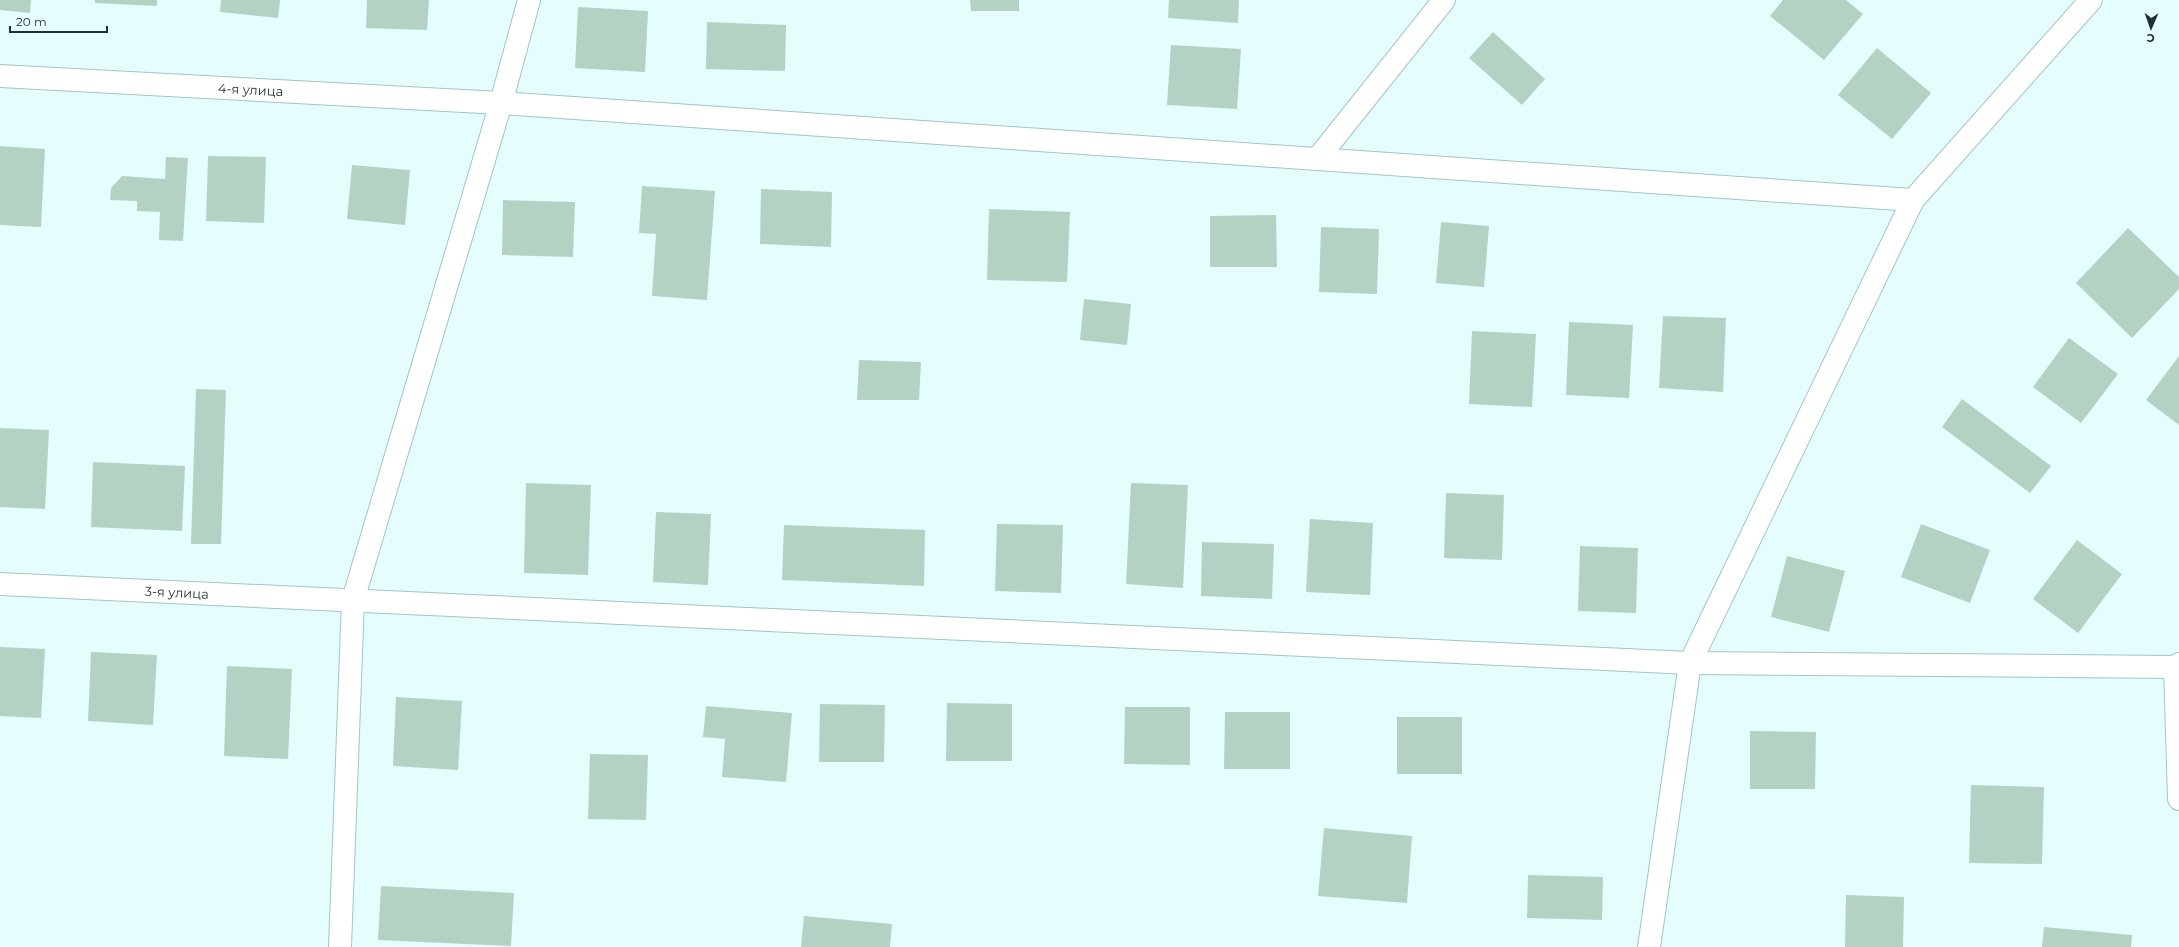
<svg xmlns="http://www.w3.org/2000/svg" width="2179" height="947" font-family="Montserrat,sans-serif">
	<rect width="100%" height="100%" fill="#e6fdfd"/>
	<g fill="#b4d2c4">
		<polygon points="0,0 31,0 30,13 0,10"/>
		<polygon points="95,0 157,0 157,6 95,3"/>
		<polygon points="221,0 280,0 278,18 220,12"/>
		<polygon points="367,0 429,0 427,30 366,28"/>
		<polygon points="970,0 1019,0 1019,11 971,11"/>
		<polygon points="1169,0 1239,0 1238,23 1168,18"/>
		<polygon points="1783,0 1846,0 1863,14 1824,60 1770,16"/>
		<polygon points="578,7 648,11 645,72 575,68"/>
		<polygon points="707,22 786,25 785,71 706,69"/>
		<polygon points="1493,32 1545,79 1522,105 1469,58"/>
		<polygon points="1171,45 1241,49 1237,109 1167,105"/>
		<polygon points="1877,48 1931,93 1892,139 1838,95"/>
		<polygon points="0,146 45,149 41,227 0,225"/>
		<polygon points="208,156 266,157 264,223 206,221"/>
		<polygon points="166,157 188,158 183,241 159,240 160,212 137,211 137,201 110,200 111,188 122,176 165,179"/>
		<polygon points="352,165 410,170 405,225 347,219"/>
		<polygon points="642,186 715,191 707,300 652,296 656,234 639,233"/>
		<polygon points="761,189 832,192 831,247 760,244"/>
		<polygon points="503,200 575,202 573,257 502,255"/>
		<polygon points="989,209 1070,212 1067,282 987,280"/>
		<polygon points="1276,215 1277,267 1210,267 1210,216"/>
		<polygon points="1441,222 1489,226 1484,287 1436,283"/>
		<polygon points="1321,227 1379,229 1377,294 1319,292"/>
		<polygon points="2128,228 2179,277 2179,289 2132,338 2076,283"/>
		<polygon points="1084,299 1131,304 1127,345 1080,340"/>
		<polygon points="1663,316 1726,318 1723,392 1659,388"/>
		<polygon points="1569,322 1633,325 1629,398 1566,395"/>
		<polygon points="1472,331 1536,334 1532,407 1469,404"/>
		<polygon points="2069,338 2118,374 2081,423 2033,387"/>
		<polygon points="2179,356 2179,425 2146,400"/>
		<polygon points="859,360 921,362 919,400 857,400"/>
		<polygon points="196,389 226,390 221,544 191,544"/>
		<polygon points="1962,399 2051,466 2030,493 1942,427"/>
		<polygon points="0,428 49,430 45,509 0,507"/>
		<polygon points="93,462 185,466 182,531 91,527"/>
		<polygon points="526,483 591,485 588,575 524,573"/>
		<polygon points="1131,483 1188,485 1183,588 1126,584"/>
		<polygon points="1446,493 1504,495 1502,560 1444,558"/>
		<polygon points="656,512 711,514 708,585 653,582"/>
		<polygon points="1310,519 1373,523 1370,595 1306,592"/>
		<polygon points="997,524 1063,525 1061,593 995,591"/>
		<polygon points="1921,524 1990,550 1970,603 1901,577"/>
		<polygon points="784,525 925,530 924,586 782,580"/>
		<polygon points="2077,540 2122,574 2078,633 2033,599"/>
		<polygon points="1202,542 1274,544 1272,599 1201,596"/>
		<polygon points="1580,546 1638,548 1636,613 1578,611"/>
		<polygon points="1787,556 1845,571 1829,632 1771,617"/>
		<polygon points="0,647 45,649 41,718 0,716"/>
		<polygon points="91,652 157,655 153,725 88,721"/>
		<polygon points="227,666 292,669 288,759 224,756"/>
		<polygon points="396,697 462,701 458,770 393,766"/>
		<polygon points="947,703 1012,704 1012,761 946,761"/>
		<polygon points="820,704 885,705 884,762 819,762"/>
		<polygon points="706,706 792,713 786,782 722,777 725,739 703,737"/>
		<polygon points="1125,707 1190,707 1190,765 1124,764"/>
		<polygon points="1225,712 1290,712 1290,769 1224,769"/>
		<rect x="1397" y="717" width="65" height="57"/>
		<polygon points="1750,731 1816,732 1815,789 1750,789"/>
		<polygon points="590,754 648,755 646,820 588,819"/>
		<polygon points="1971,785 2044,787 2042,864 1969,863"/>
		<polygon points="1324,828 1412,836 1407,903 1318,896"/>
		<polygon points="1528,875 1603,877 1602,920 1527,918"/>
		<polygon points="381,886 514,893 511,946 378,940"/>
		<polygon points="1846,895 1904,897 1903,947 1845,947"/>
		<polygon points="804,916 892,924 890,947 801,947"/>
		<polygon points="2044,927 2132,935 2131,947 2042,947"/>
	</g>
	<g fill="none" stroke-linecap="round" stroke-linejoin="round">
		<g stroke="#a1c5c6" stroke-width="24">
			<g id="minor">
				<path id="s1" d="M0,76L501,103L1913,200"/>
				<polyline points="1318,158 1444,0"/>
				<path id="s2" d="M0,584L1690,663L2175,667"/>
				<polyline points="2179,664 2175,667 2179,799"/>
				<polyline points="340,947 353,600 501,103 529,0"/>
				<polyline points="1649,947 1690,663 1913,200 2091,0"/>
			</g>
		</g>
		<use href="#minor" stroke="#fff" stroke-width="22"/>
	</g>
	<g text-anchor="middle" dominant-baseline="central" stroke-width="3.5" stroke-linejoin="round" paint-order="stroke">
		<g font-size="13" fill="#1f2e2e" stroke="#e6fdfd">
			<text stroke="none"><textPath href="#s1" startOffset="251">4-я улица</textPath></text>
			<text stroke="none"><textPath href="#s2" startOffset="177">3-я улица</textPath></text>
		</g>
	</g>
	<g transform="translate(2151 28) rotate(182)" stroke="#e6fdfd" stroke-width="3" paint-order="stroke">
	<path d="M0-3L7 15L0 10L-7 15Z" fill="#1f2e2e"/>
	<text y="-6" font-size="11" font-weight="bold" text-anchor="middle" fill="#1f2e2e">С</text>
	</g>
	<path d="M10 26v6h97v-6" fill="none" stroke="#1f2e2e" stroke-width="2"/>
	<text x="16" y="26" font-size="12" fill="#1f2e2e" stroke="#e6fdfd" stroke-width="3" paint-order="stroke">20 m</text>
</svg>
